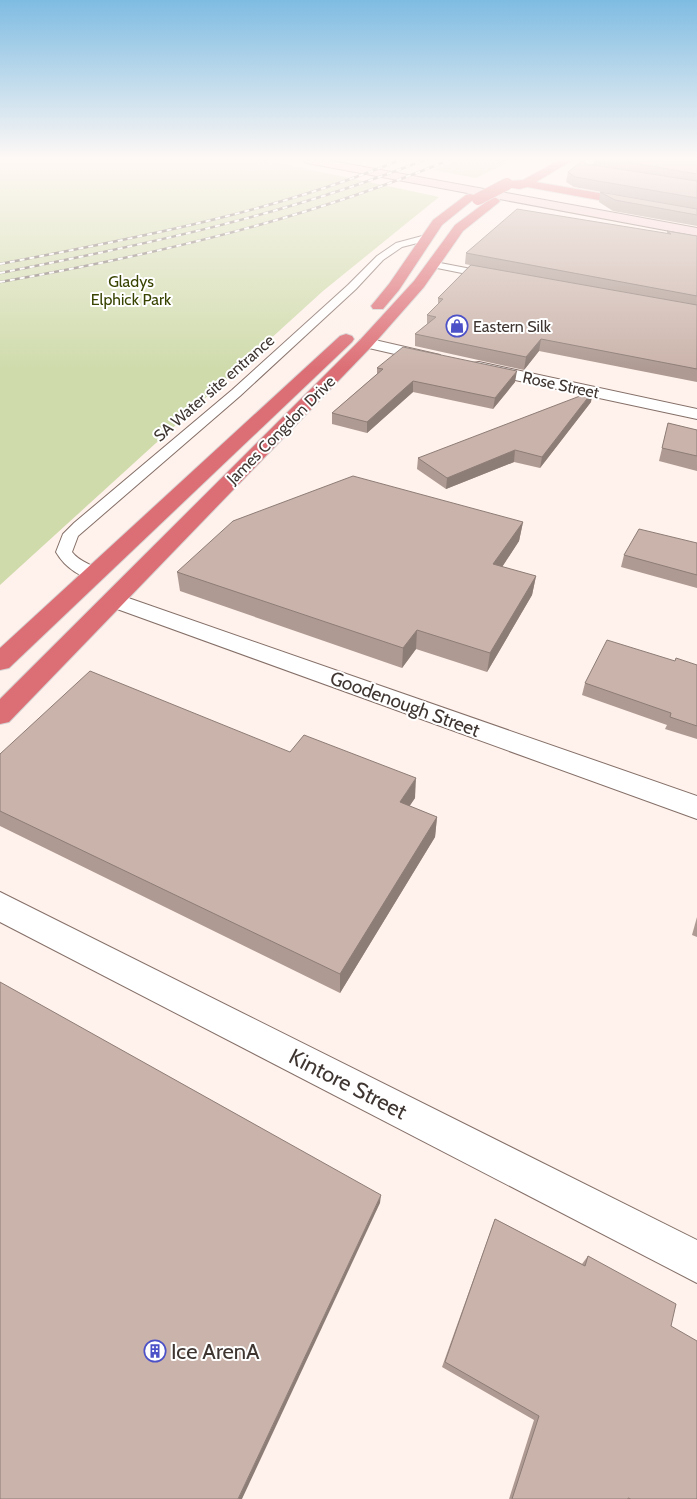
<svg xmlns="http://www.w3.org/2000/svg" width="697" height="1499" font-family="Cabin,sans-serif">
	<rect width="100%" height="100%" fill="#fff1eb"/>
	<g fill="#cfdbab">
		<polygon points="0,160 265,160 439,197 323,291 0,585"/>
		<polygon points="457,160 513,160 476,178 433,170"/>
	</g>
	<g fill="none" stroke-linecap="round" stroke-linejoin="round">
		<g stroke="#846f68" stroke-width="2">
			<g id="lane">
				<path d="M426,235L431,238L429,240L402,247L383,260L356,289L240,396L78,536L72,552C80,563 95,564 102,574L100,577C83,582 64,566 56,552L63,534L74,523L232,390L348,285L377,256L396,243Z"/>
				<polygon points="435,262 492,273 497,276 492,279 432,267 432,263"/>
			</g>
		</g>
		<g stroke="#846f68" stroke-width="2">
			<g id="street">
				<polygon points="585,160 598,160 590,166 593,170 592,172 584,172 578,166"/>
				<polygon points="366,338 440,355 442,358 440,361 434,363 360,346 358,343 360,340"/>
				<polygon points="479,362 697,409 697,419 473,371 471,367 473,363"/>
				<polygon points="114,593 697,796 697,819 106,605 102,600 106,595"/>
				<polygon points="0,892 697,1240 697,1283 0,922"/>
			</g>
		</g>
		<g stroke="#846f68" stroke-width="2">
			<polygon id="secondary" points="302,160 326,160 697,228 697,236 307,163"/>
		</g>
		<g stroke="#d5d3d2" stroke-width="2">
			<g id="highway">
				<path d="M559,160H573L536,182L697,210V218L527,187L520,189C515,188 504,187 501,184L507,181L523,180Z"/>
				<polygon points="470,194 474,195 476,197 474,199 442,225 399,290 383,309 373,309 371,306 389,284 433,220 466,195"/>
				<polygon points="494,197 498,199 500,201 498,203 463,231 424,287 372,346 9,722 0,724 0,699 360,340 414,281 455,225 490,199"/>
				<polygon points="346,334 352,336 354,339 352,342 9,668 0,670 0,648 340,336"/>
			</g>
		</g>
		<use href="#lane" fill="#fff" fill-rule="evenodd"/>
		<use href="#street" fill="#fff" fill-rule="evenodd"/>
		<use href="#secondary" fill="#f4d4d6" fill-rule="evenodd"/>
		<use href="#highway" fill="#dc6e75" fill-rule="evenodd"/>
		<g stroke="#7b706c" stroke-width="2.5">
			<g id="rail">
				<path d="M0,264C135,238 272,213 400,160"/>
				<path d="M0,273C147,244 284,216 424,160"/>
				<path d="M0,282C154,255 304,220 449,160"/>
			</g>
		</g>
		<use href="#rail" stroke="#fff" stroke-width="2" stroke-dasharray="5" stroke-linecap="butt"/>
		<g stroke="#d5d3d2" stroke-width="13" stroke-linecap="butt">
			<polyline id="highway-bridge" points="478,199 507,184"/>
		</g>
		<use href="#highway-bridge" stroke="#dc6e75" stroke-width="12"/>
	</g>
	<g fill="#ae9a92">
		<polygon points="594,160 697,160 697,209 574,187 566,182 568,172 586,164 593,165"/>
		<polygon points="600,192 697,209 697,226 613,211 599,202"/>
		<polygon points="667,231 697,236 697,382 539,351 524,370 415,346 415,334 427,324 427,315 438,304 438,298 470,265 465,264 466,253 667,233"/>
		<polygon points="377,368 515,382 493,409 413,392 367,433 332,424 332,413 377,374"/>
		<polygon points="591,402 540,468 514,462 446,489 417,469 418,458"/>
		<polygon points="668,423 697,430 697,471 659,461"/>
		<polygon points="523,522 519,541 502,567 536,576 532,595 487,672 416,649 402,668 180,591 177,572"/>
		<polygon points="697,543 697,588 621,567 624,555"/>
		<polygon points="675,661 697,665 697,739 665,729 667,725 582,695 585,683"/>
		<polygon points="290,752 415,798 409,806 437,817 435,837 340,993 0,826 0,754"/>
		<polygon points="697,917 697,937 692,935"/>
		<polygon points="495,1219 582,1264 588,1256 671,1326 697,1499 509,1499 534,1420 442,1367"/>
	</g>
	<g fill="#8d7d77">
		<polygon points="541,339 539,351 524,370 526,357"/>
		<polygon points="517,371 515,382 493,409 495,398"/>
		<polygon points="413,381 413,392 367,433 367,422"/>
		<polygon points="593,391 591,402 540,468 542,457"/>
		<polygon points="515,450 514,462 446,489 447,478"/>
		<polygon points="523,522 519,541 491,584 493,564"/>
		<polygon points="536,576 532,595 487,672 490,653"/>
		<polygon points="417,630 416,649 402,668 403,648"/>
		<polygon points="416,778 415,798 399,822 400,802"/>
		<polygon points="437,817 435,837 340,993 340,974"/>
		<polygon points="381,1195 380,1203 242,1499 238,1499"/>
	</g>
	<g fill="#cab3aa" stroke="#8d7d77">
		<polygon points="616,160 697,160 697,174"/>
		<polygon points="582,161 586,164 697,181 697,198 575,177 568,172"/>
		<polygon points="600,192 697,209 697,215 615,200"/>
		<polygon points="517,209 671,234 667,231 697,236 697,296 466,253"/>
		<polygon points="471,265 697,305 697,369 541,339 526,357 415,334 436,317 427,315 443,299 438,298"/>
		<polygon points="403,347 517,371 495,398 413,381 367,422 332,413 383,369 377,368"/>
		<polygon points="593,391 542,457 515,450 447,478 418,458"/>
		<polygon points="668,423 697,430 697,456 662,448"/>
		<polygon points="353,476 523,522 493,564 536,576 490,653 417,630 403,648 177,572 233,521"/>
		<polygon points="639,529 697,543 697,575 624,555"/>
		<polygon points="607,640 675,661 676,658 697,665 697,726 670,717 671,713 585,683"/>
		<polygon points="90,671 290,752 304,735 416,778 400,802 437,817 340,974 0,811 0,754"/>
		<polygon points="0,982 381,1195 238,1499 0,1499"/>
		<polygon points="495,1219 585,1266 588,1256 676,1304 671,1326 697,1341 697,1499 631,1499 628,1498 628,1499 512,1499 539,1416 445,1362"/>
	</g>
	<linearGradient id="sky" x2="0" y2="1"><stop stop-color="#7fbce2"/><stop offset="0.43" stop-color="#fff9f6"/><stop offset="1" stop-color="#fff9f6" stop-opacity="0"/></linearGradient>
	<rect width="697" height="370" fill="url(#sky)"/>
	<defs>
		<g id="shop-ring" transform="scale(1.125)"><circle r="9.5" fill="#fff" stroke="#4c51c7" stroke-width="1.5"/><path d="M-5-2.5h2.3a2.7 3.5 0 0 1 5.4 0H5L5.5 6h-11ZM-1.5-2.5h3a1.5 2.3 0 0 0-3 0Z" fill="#4c51c7"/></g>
		<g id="building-ring" transform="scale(1.125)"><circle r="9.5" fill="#fff" stroke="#4c51c7" stroke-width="1.5"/><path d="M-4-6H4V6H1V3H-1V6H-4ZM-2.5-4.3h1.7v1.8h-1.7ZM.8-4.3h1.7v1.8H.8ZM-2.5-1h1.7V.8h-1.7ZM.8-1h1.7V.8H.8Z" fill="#4c51c7"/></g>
	</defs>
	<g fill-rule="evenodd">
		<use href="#shop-ring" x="457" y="326"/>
		<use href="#building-ring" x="155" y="1351"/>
	</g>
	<g text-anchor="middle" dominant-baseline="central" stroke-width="4" stroke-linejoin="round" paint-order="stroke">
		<g font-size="16" fill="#3a4402" stroke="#fff">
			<text x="131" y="281">Gladys<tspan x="131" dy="18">Elphick Park</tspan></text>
		</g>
		<g font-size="16" fill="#3f3632" stroke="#fff" text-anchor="start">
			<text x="473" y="326">Eastern Silk</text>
		</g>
		<g font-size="16" fill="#3f3632" stroke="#fff">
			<text transform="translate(561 385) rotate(12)">Rose Street</text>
			<text transform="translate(214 388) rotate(-41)">SA Water site entrance</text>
			<text transform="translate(281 430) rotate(-45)">James Congdon Drive</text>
		</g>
		<g font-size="19" fill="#3f3632" stroke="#fff">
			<text transform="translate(405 704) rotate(20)">Goodenough Street</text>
		</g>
		<g font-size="22" fill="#3f3632" stroke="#fff">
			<text transform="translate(348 1084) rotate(27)">Kintore Street</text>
		</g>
		<g font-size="22" fill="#3f3632" stroke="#fff" text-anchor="start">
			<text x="171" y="1351">Ice ArenA</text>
		</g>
	</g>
</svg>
